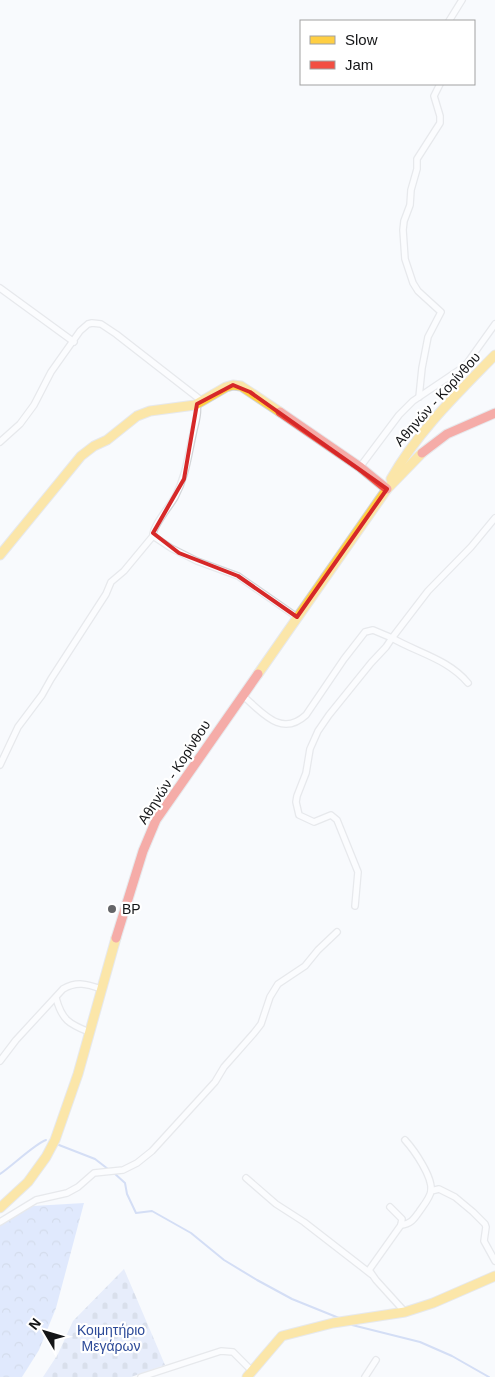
<svg xmlns="http://www.w3.org/2000/svg" width="495" height="1377" font-family="Arial,sans-serif">
	<defs>
		<pattern id="forest-crowns" width="20" height="18" patternUnits="userSpaceOnUse" patternTransform="scale(1.25)"><rect width="20" height="18" fill="#c4d6fc"/><path d="M2 6a3 3 0 1 1 6 0M12 15a3 3 0 1 1 6 0" fill="none" stroke="#a8b7d7"/></pattern>
		<pattern id="cemetery-stones" width="16" height="16" patternUnits="userSpaceOnUse" patternTransform="scale(1.25)"><rect width="16" height="16" fill="#d2def8"/><path d="M2 7V4a2 2 0 0 1 4 0v3zM10 15v-3a2 2 0 0 1 4 0v3z" fill="#b3bed4"/></pattern>
	</defs>
	<rect width="100%" height="100%" fill="#f8fafd"/>
	<polygon fill="url(#forest-crowns)" points="84,1203 56,1308 39,1350 22,1377 0,1377 0,1225 33,1206"/>
	<polygon fill="url(#cemetery-stones)" points="124,1269 165,1365 131,1377 43,1377 58,1354 73,1321"/>
	<g fill="none" stroke-linecap="round" stroke-linejoin="round">
		<g stroke="#a8bcec" stroke-width="2">
			<polyline points="59,1145 95,1159 108,1169"/>
			<polyline points="114,1173 125,1183 127,1194 136,1213 152,1211 191,1233 224,1260 257,1280 292,1299 339,1318"/>
			<path d="M0,1174C12,1166 36,1143 46,1140"/>
			<polyline points="352,1325 420,1342 452,1356 489,1377"/>
		</g>
		<g stroke="#d2d4d7" stroke-width="8">
			<g id="street">
				<polyline points="449,21 462,0"/>
				<polyline points="0,288 74,342"/>
				<polyline points="419,397 422,368 428,337 441,312 418,291 413,283 405,259 403,230 404,221 410,205 411,190 417,169 417,159 440,123 440,116 434,96 440,84"/>
				<path d="M197,404C199,415 195,423 193,434C188,456 186,476 175,497C170,506 152,527 153,536L171,548L197,561L238,576L297,617"/>
				<polyline points="0,442 20,424 34,405 51,372 80,331 88,324 92,323 101,324 116,334 202,401"/>
				<polyline points="360,467 399,415 413,401 465,366 495,324"/>
				<path d="M242,695C262,712 281,738 306,715L344,659L365,632L373,630L392,638L428,591L471,547L495,518"/>
				<polyline points="0,765 18,727 42,695 51,679 106,594 111,582 124,571 153,536"/>
				<path d="M355,906L358,872L337,820L331,815L314,822L299,815L296,802L297,796L306,773L310,749L318,731L329,715L371,663L386,647L392,638C418,653 448,659 468,683"/>
				<path d="M56,998C62,1020 69,1024 89,1032"/>
				<path d="M0,1061L16,1040L63,989C77,981 87,984 101,989"/>
				<polyline points="246,1178 276,1204 304,1222 371,1274"/>
				<polyline points="431,1191 439,1189 455,1197 473,1212 485,1224 486,1227 484,1241 495,1261"/>
				<polyline points="390,1207 402,1219 401,1225 369,1270 376,1280 405,1312"/>
				<polyline points="0,1222 36,1200 67,1193 78,1187 94,1173 123,1170 137,1163 152,1151 215,1082 224,1067 254,1033 261,1024 270,997 278,984 305,966 318,950 337,932"/>
				<path d="M401,1225C411,1224 414,1219 419,1212C423,1206 430,1198 431,1191C433,1177 414,1150 405,1140"/>
				<polyline points="141,1377 221,1351 233,1352 252,1371"/>
				<polyline points="365,1377 376,1360"/>
			</g>
		</g>
		<g stroke="#d2d4d7" stroke-width="11">
			<g id="slow">
				<path d="M391,479C418,431 457,394 495,355"/>
				<polyline points="0,555 81,456 94,446 107,440 137,416 150,411 195,405 226,387 233,385 241,386 280,412"/>
				<polyline points="258,674 387,489 422,453"/>
				<polyline points="0,1208 28,1182 46,1157 55,1140 78,1074 116,938"/>
				<polyline points="247,1377 282,1336 333,1323 405,1312 433,1303 495,1276"/>
			</g>
		</g>
		<g stroke="#d2d4d7" stroke-width="11">
			<g id="jam">
				<polyline points="280,412 360,467 387,489"/>
				<polyline points="422,453 447,434 495,413"/>
				<polyline points="116,938 143,851 156,820 258,674"/>
			</g>
		</g>
		<use href="#street" stroke="#fefeff" stroke-width="5.5"/>
		<use href="#slow" stroke="#ffcf43" stroke-width="9"/>
		<use href="#jam" stroke="#f24e42" stroke-width="9"/>
	</g>
	<path d="M0 0H495V1377H0ZM233,385L250,392L387,489L297,617L238,576L179,553L153,533L184,479L197,404Z" fill="#f8fafd" fill-opacity=".55" fill-rule="evenodd"/>
	<path fill="none" stroke="#d62828" stroke-width="4" stroke-linejoin="round" d="M233,385L250,392L387,489L297,617L238,576L179,553L153,533L184,479L197,404Z"/>
	<circle fill="#646568" stroke="#fff" stroke-width="2" cx="112" cy="909" r="5"/>
	<g text-anchor="middle" dominant-baseline="central" stroke-width="4.5" stroke-linejoin="round" paint-order="stroke">
		<g font-size="14" fill="#141517" stroke="#fff">
			<text transform="translate(437 399) rotate(-48)">Αθηνών - Κορίνθου</text>
			<text transform="translate(174 772) rotate(-57)">Αθηνών - Κορίνθου</text>
		</g>
		<g font-size="14" fill="#141517" stroke="#fff" text-anchor="start">
			<text x="122" y="909">BP</text>
		</g>
		<g font-size="14" fill="#2c4a98" stroke="#fff">
			<text x="111" y="1330">Κοιμητήριο<tspan x="111" dy="16">Μεγάρων</tspan></text>
		</g>
	</g>
	<rect x="300" y="20" width="175" height="65" fill="#ffffff" stroke="#a1a1a2"/>
	<rect x="310" y="36" width="25" height="8" fill="#ffcf43" stroke="#a1a1a2"/>
	<text x="345" y="45" font-size="15" fill="#141517">Slow</text>
	<rect x="310" y="61" width="25" height="8" fill="#f24e42" stroke="#a1a1a2"/>
	<text x="345" y="70" font-size="15" fill="#141517">Jam</text>
	<g transform="translate(45 1332) rotate(308)" stroke="#ffffff" stroke-width="4" paint-order="stroke">
	<path d="M0-4L9 19L0 12L-9 19Z" fill="#141517"/>
	<text y="-8" font-size="14" font-weight="bold" text-anchor="middle" fill="#141517">N</text>
	</g>
</svg>
